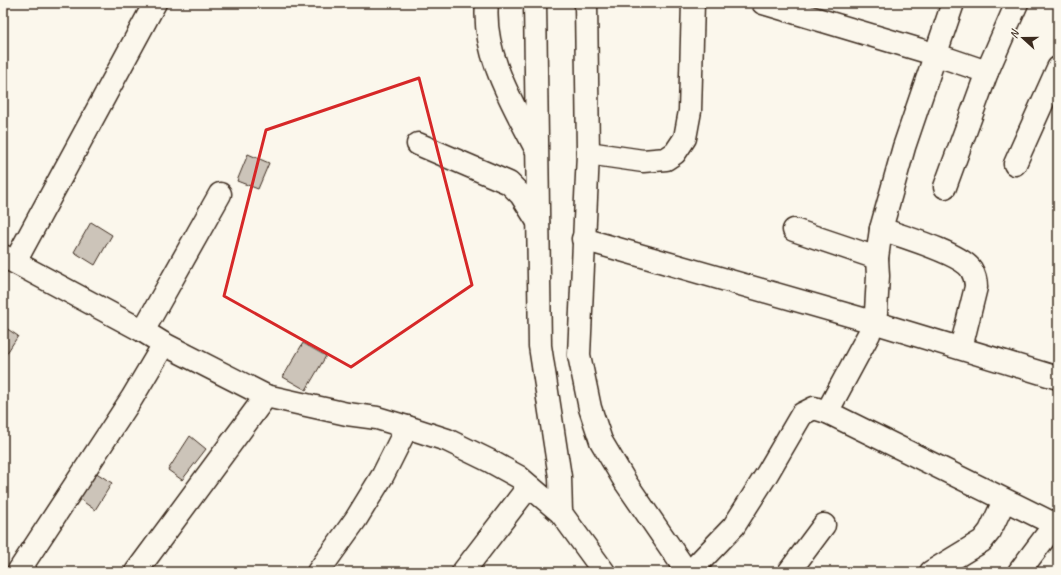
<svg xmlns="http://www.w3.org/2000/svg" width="1061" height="575" font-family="Caveat,sans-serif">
	<rect width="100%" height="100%" fill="#fbf7ec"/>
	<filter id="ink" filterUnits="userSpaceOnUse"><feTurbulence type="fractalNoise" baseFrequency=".025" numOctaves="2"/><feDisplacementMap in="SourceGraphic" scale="8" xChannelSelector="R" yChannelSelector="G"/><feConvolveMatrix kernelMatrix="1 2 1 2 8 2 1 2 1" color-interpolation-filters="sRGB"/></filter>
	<g filter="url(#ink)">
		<g fill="#ccc4b9" stroke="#3b2a1e">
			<polygon points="248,154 269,163 258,189 237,181"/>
			<polygon points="91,222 112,235 95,265 74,252"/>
			<polygon points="3,326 18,336 3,359"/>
			<polygon points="303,343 326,356 306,390 283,377"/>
			<polygon points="190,436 206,449 182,480 168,470"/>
			<polygon points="95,472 112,483 95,510 78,498"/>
		</g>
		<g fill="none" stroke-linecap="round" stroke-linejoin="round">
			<g stroke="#3b2a1e" stroke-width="25">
				<g id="minor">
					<path d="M487,3C482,54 513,104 535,147"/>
					<polyline points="535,3 540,346 560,477 561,513"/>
					<polyline points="586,3 588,153 579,355 590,408 601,441 626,483 687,572"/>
					<polyline points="763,3 934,54 987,72"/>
					<polyline points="418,144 509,183 521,195 538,222"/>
					<polyline points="588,153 643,161 666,159 675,153 685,138 690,111 693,3"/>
					<polyline points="1015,164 1058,68"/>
					<polyline points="945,187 987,72 1017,3"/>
					<path d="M881,229C901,236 960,253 971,269C974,274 976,280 976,287L961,348"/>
					<polyline points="794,230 877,258"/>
					<polyline points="583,239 873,322 1058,378"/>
					<polyline points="3,256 143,331 164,344 266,396 347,414 377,418 407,427 447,440 490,461 519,477 561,513 604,572"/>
					<polyline points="15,262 155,3"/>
					<polyline points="143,331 220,194"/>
					<polyline points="827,412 869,334 876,312 878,276 877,258 881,229 904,147 953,3"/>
					<polyline points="18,572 132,398 164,344"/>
					<polyline points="136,572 266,396"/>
					<polyline points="318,572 356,519 383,475 407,427"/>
					<polyline points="463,572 529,486"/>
					<polyline points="690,572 734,526 767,474 802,414 814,408 827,412 1058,526"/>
					<polyline points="789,572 824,525"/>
					<polyline points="931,572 982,541 990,531 1004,501"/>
					<polyline points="1019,572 1058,520"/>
				</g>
			</g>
			<use href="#minor" stroke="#fbf7ec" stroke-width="22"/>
		</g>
	</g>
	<path fill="none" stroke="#d62828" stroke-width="3" stroke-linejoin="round" d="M419,78L472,285L351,367L224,296L266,130Z"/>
	<rect width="1061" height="575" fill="none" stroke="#fbf7ec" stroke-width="16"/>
	<rect x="8" y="8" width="1045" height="559" fill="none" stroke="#3b2a1e" stroke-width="1.5" filter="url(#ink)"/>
	<g transform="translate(1023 38) rotate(291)" stroke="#fbf7ec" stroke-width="3" paint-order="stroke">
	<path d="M0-3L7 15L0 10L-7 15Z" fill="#3b2a1e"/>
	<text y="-6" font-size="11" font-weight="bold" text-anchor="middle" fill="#3b2a1e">N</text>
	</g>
</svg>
